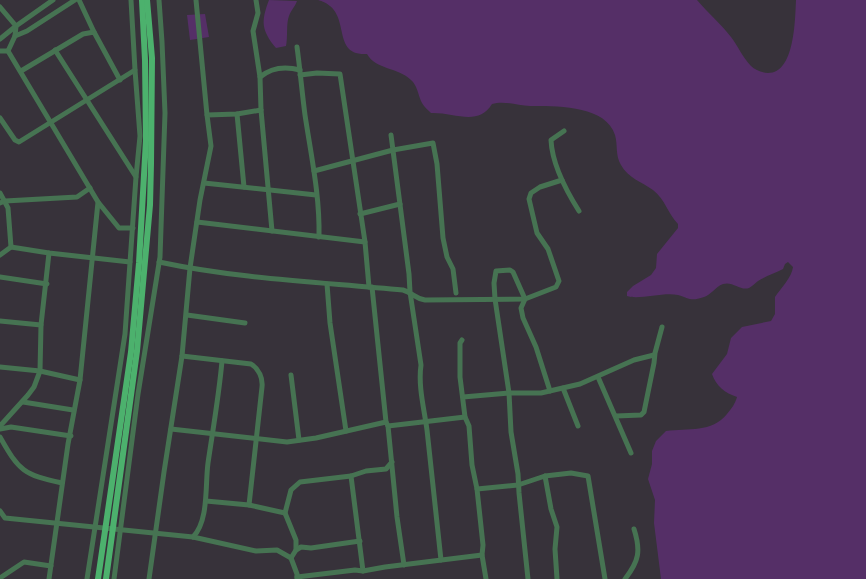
<svg xmlns="http://www.w3.org/2000/svg" width="866" height="579" font-family="Ubuntu,sans-serif">
	<rect width="100%" height="100%" fill="#37323a"/>
	<g fill="#552f67">
		<path d="M269,0L297,1C295,7 291,10 289,16C286,23 288,37 286,46L276,48C261,30 261,21 269,0Z"/>
		<path d="M318,0H697C708,13 721,24 731,37C738,46 743,58 751,66C755,70 763,73 768,73C795,73 795,19 796,0H866V579H661L654,523L655,500L648,479L652,464V451L656,441L666,431C688,428 712,433 727,414C732,408 735,404 737,397C725,393 716,386 712,374L727,354L731,338L742,327L771,321L775,314V297C781,288 792,277 793,267L788,262L785,264L783,269C775,273 766,276 758,281C755,283 753,286 749,288C740,291 733,281 723,284C715,287 711,295 704,297C690,302 689,298 678,295C663,292 639,300 627,296V292L633,286L651,275L656,268L657,254L678,228V224C668,214 665,199 653,190C642,182 628,178 621,165C615,155 618,145 615,135C606,105 555,106 530,106C517,106 505,100 492,104C478,127 454,112 431,113C428,110 423,106 421,101C418,94 417,85 411,80C398,67 376,70 367,54C328,56 355,10 318,0Z"/>
		<polygon points="205,14 209,37 190,40 187,15"/>
	</g>
	<g fill="none" stroke-linecap="round" stroke-linejoin="round">
		<g stroke="#467352" stroke-width="5">
			<polyline points="79,0 94,32"/>
			<polyline points="131,0 135,70"/>
			<polyline points="256,0 258,13 253,31 260,77 261,110 272,231"/>
			<polyline points="0,7 16,26 15,36 8,51 98,202 80,380 68,444 49,579"/>
			<polyline points="15,36 27,31 75,0"/>
			<polyline points="0,39 16,26 53,0"/>
			<path d="M297,47C300,69 302,92 305,115C311,155 320,196 319,237"/>
			<polyline points="55,50 136,177 125,334 87,579"/>
			<polyline points="0,51 8,51"/>
			<polyline points="21,71 83,34 94,32 120,80"/>
			<polyline points="300,75 317,73 340,74 365,242 369,287"/>
			<path d="M260,77C272,67 285,66 300,70"/>
			<polyline points="237,114 244,187"/>
			<polyline points="207,115 237,114 261,110"/>
			<polyline points="0,118 15,140 19,142 135,70 140,136 136,177"/>
			<path d="M564,131L551,140C552,163 567,192 579,211"/>
			<path d="M391,135L409,274L410,292L421,365C418,386 424,408 427,430C432,473 436,517 441,560"/>
			<polyline points="314,171 393,150 433,143 437,164 443,238 447,257 453,269 456,293"/>
			<polyline points="204,183 316,195"/>
			<polyline points="0,193 8,208 11,247"/>
			<polyline points="98,202 119,228 133,228"/>
			<polyline points="0,203 5,201 77,197 90,188"/>
			<polyline points="360,214 400,204"/>
			<polyline points="197,222 365,242"/>
			<polyline points="0,255 11,247 49,253 130,262"/>
			<path d="M159,262C239,279 321,282 403,290C413,293 414,298 425,300L525,299L556,287L559,281L548,249L537,233L529,199L531,193L540,187L562,180"/>
			<polyline points="0,277 47,284"/>
			<polyline points="327,284 330,323 346,431"/>
			<polyline points="372,287 386,422"/>
			<polyline points="187,315 245,323"/>
			<polyline points="0,321 41,325"/>
			<polyline points="462,340 460,343 460,377 465,417 469,426 472,465 477,489 483,545 482,555 486,579"/>
			<path d="M182,356L251,364C259,369 263,378 262,387L249,505"/>
			<polyline points="0,367 40,371 80,380"/>
			<polyline points="291,375 299,440"/>
			<polyline points="598,377 631,453"/>
			<polyline points="563,388 578,426"/>
			<polyline points="463,397 509,393 541,393 580,384 634,360 654,355"/>
			<polyline points="23,402 73,410"/>
			<polyline points="616,416 641,415 644,412 654,363 655,353 662,327"/>
			<polyline points="0,426 28,395 34,387 40,371 41,325 49,253"/>
			<polyline points="388,426 397,517 404,565"/>
			<polyline points="0,429 11,427 71,436"/>
			<polyline points="171,429 287,442 316,438 386,422 388,426 465,417"/>
			<path d="M0,437C19,471 24,475 62,483"/>
			<polyline points="351,476 363,571"/>
			<polyline points="545,476 551,509 557,527 555,549 557,579"/>
			<polyline points="477,489 518,485 545,476 571,473 588,476 605,579"/>
			<polyline points="206,501 249,505 285,513 291,490 300,482 351,476 366,471 386,469 392,462"/>
			<polyline points="0,511 5,518 193,537 256,551 277,550 291,558 297,574 297,579"/>
			<polyline points="285,513 296,540 296,550"/>
			<path d="M193,537C209,521 205,485 208,463C213,429 219,395 222,361"/>
			<polyline points="291,558 296,550 301,547 311,548 360,541"/>
			<polyline points="297,577 355,570 363,571 385,567 482,555"/>
			<polyline points="0,578 24,562 51,566"/>
			<polyline points="114,579 138,394 160,257 165,113 162,42 159,0"/>
			<polyline points="149,579 164,472 182,356 190,268 200,200 211,146 207,115 196,0"/>
			<polyline points="528,579 519,493 518,474 511,432 509,393 495,299 494,283 496,271 510,270 513,272 525,299 521,308 523,318 536,347 550,391"/>
			<path d="M625,579C639,561 641,551 634,529"/>
		</g>
		<g stroke="#4cb16d" stroke-width="6">
			<polyline points="98,579 131,352 139,263 146,140 145,60 142,0"/>
			<polyline points="106,579 137,351 150,205 151,164 152,58 147,0"/>
		</g>
	</g>
</svg>
